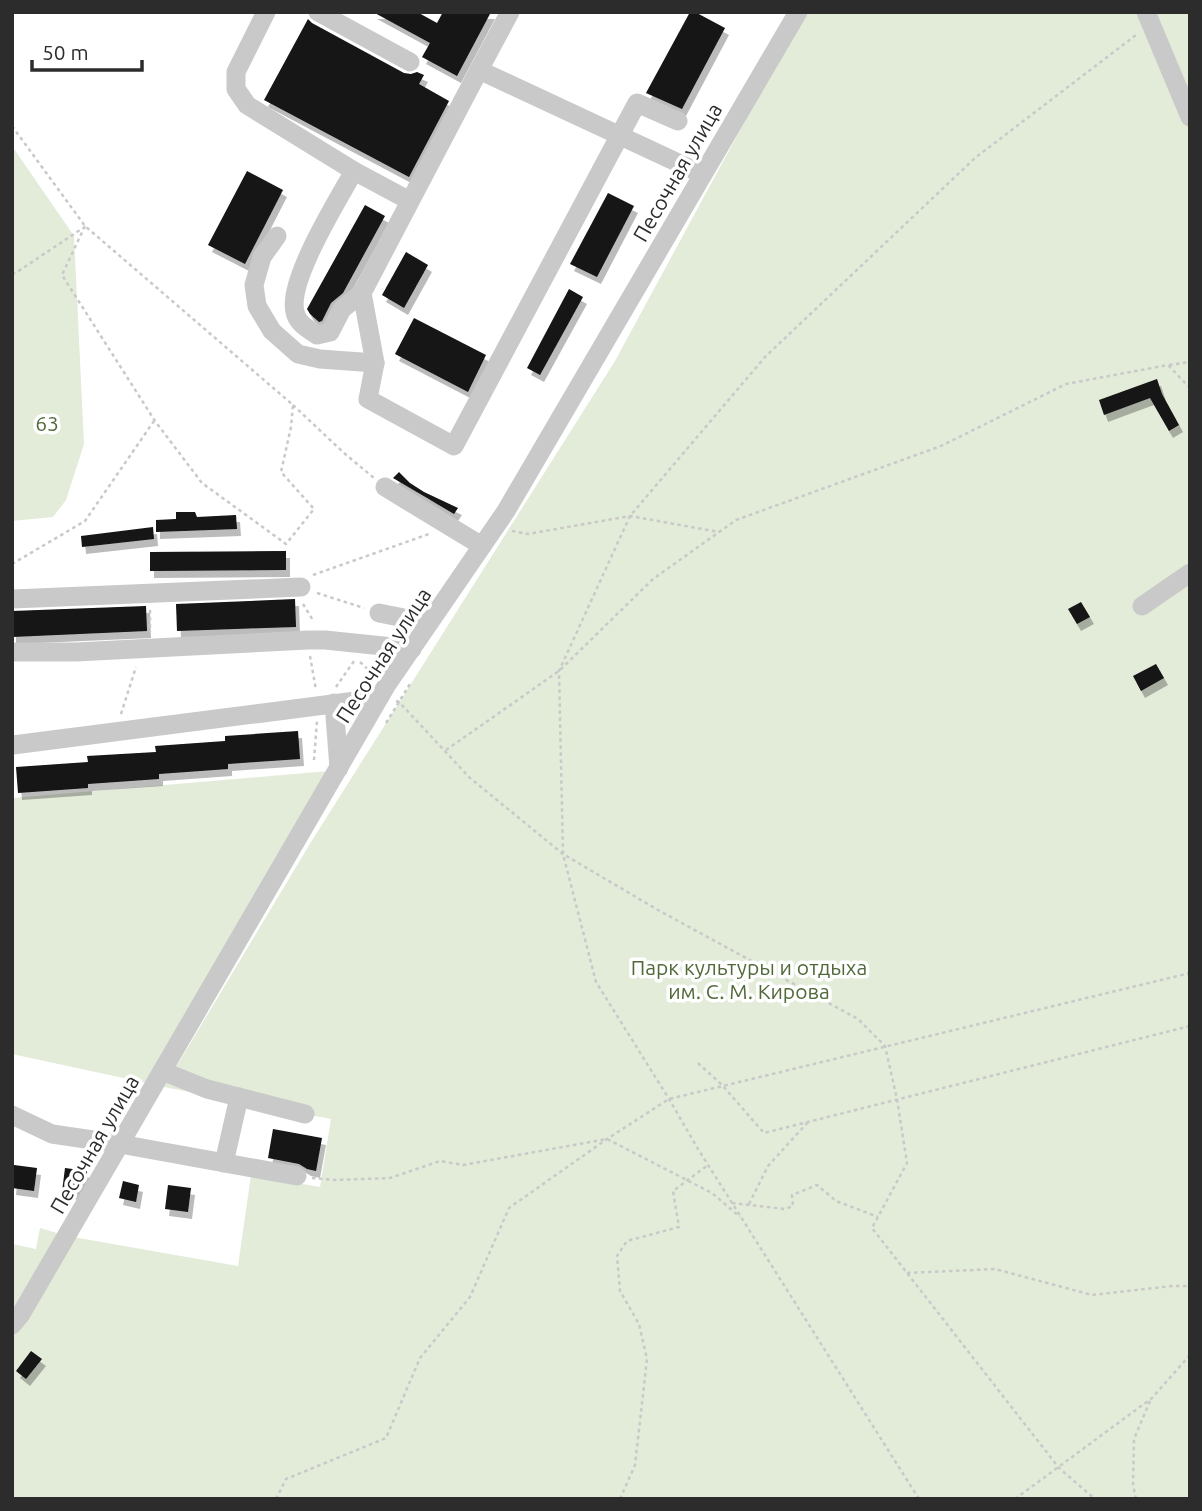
<svg xmlns="http://www.w3.org/2000/svg" width="1202" height="1511" font-family="Ubuntu,sans-serif">
	<defs>
		<filter id="shadow"><feDropShadow dx="4" dy="7" stdDeviation="0" flood-color="#0004"/></filter>
	</defs>
	<rect width="100%" height="100%" fill="#fff"/>
	<g fill="#e3ebd9">
		<polygon points="804,12 1190,12 1190,1499 12,1499 12,1244 36,1249 40,1228 67,1236 238,1266 251,1175 320,1187 331,1119 164,1087 311,842 615,361"/>
		<polygon points="12,146 74,236 84,444 66,500 53,517 12,521"/>
		<polygon points="329,771 151,1084 12,1054 12,798"/>
	</g>
	<g fill="#131313" filter="url(#shadow)">
		<polygon points="373,12 417,12 437,23 443,12 491,12 457,76 422,57 430,43"/>
		<polygon points="690,12 695,12 725,28 682,109 646,93"/>
		<polygon points="308,19 312,23 404,73 411,74 417,72 424,75 419,84 449,101 409,177 264,100"/>
		<polygon points="247,171 283,190 245,264 208,245"/>
		<polygon points="608,193 634,206 597,277 570,264"/>
		<polygon points="365,205 385,216 343,293 331,303 322,321 319,322 310,314 307,309"/>
		<polygon points="406,252 428,265 404,308 382,295"/>
		<polygon points="569,289 583,297 540,375 527,368"/>
		<polygon points="414,318 486,355 468,392 395,354"/>
		<polygon points="1157,379 1162,394 1179,425 1169,431 1150,398 1104,415 1099,400"/>
		<polygon points="399,472 410,483 424,492 458,508 454,514 393,478"/>
		<polygon points="176,512 195,512 197,517 236,515 237,529 156,532 156,520 176,519"/>
		<polygon points="153,527 154,539 82,547 81,536"/>
		<polygon points="286,551 286,570 150,571 150,552"/>
		<polygon points="295,599 296,627 177,631 176,604"/>
		<polygon points="1081,602 1090,617 1077,624 1068,609"/>
		<polygon points="146,606 147,631 12,637 12,611"/>
		<polygon points="1156,664 1164,678 1141,691 1133,676"/>
		<polygon points="298,731 300,759 228,764 228,769 159,774 159,779 88,784 88,788 18,793 16,767 88,762 87,756 156,752 155,746 225,741 225,736"/>
		<polygon points="273,1129 322,1138 316,1171 307,1169 299,1164 268,1158"/>
		<polygon points="14,1165 37,1168 34,1191 12,1188"/>
		<polygon points="65,1168 87,1171 87,1177 77,1193 62,1192"/>
		<polygon points="123,1181 139,1185 136,1202 119,1198"/>
		<polygon points="168,1185 191,1188 188,1212 165,1209"/>
		<polygon points="31,1351 42,1359 26,1379 16,1371"/>
	</g>
	<g fill="none" stroke-linecap="round" stroke-linejoin="round">
		<g stroke="#c9c9c9" stroke-width="2.5" stroke-dasharray="3.5 3.5" stroke-linecap="butt">
			<polyline points="12,126 85,226 293,405 291,427 281,472 314,509 286,544 202,483 155,421 62,275 85,226"/>
			<polyline points="12,274 17,272 83,228"/>
			<polyline points="1169,365 1190,362"/>
			<polyline points="293,405 344,453 374,478"/>
			<polyline points="512,531 528,534 630,516 719,532"/>
			<polyline points="12,564 85,521 154,421"/>
			<polyline points="313,575 429,534"/>
			<polyline points="317,593 364,608"/>
			<polyline points="303,604 314,622"/>
			<polyline points="150,610 150,632"/>
			<polyline points="310,656 316,690"/>
			<polyline points="360,662 373,674"/>
			<polyline points="336,687 354,661"/>
			<polyline points="396,701 399,702 470,778 563,854 658,910 858,1019 885,1046 897,1099 907,1163 872,1228 1059,1468 1095,1499"/>
			<polyline points="121,714 136,667"/>
			<polyline points="386,723 410,684"/>
			<polyline points="446,750 559,671 653,579 736,520 941,446 1066,384 1168,365 1190,388"/>
			<polyline points="314,760 317,721"/>
			<polyline points="698,1063 722,1085 764,1133 1190,1026"/>
			<polyline points="312,1178 336,1180 390,1178 440,1161 463,1165 607,1139 712,1193 740,1217"/>
			<polyline points="732,1203 785,1209 793,1206 792,1195 817,1185 836,1201 878,1217"/>
			<polyline points="749,1204 768,1166 808,1122"/>
			<polyline points="907,1273 995,1269 1092,1295 1172,1286 1190,1286"/>
			<polyline points="276,1499 286,1479 386,1438 420,1358 470,1297 509,1208 607,1139 669,1099 1190,973"/>
			<polyline points="620,1499 635,1465 647,1359 639,1324 620,1291 617,1256 627,1241 679,1227 673,1191 708,1165"/>
			<polyline points="919,1499 698,1149 669,1099 596,982 563,854 559,671 630,516 765,357 975,158 1136,35"/>
			<polyline points="1015,1499 1152,1398 1190,1355"/>
			<polyline points="1136,1499 1133,1485 1134,1439 1150,1401"/>
		</g>
		<g stroke="#c9c9c9" stroke-width="19">
			<polyline points="266,12 236,72 236,89 247,105 354,171"/>
			<polyline points="318,12 410,62"/>
			<polyline points="1146,12 1190,117"/>
			<polyline points="479,70 510,12"/>
			<polyline points="277,236 262,257 254,285 257,306 272,331 298,354 320,359 375,363 368,399 454,446 637,103 678,121"/>
			<path d="M362,293L342,309L330,332L317,335C308,329 297,323 295,312C287,281 338,200 354,171L410,201"/>
			<polyline points="375,363 362,293 479,70 702,174"/>
			<polyline points="385,487 482,546"/>
			<polyline points="12,599 301,587"/>
			<polyline points="1142,606 1190,573"/>
			<polyline points="379,613 429,623"/>
			<polyline points="12,652 76,652 308,640 325,640 412,649"/>
			<polyline points="334,703 339,768"/>
			<polyline points="13,745 379,698"/>
			<polyline points="162,1071 207,1089 305,1114"/>
			<polyline points="12,1115 52,1134 120,1144 297,1176"/>
			<polyline points="224,1163 239,1097"/>
			<polyline points="12,1325 21,1314 386,686 506,511 798,12"/>
		</g>
	</g>
	<g text-anchor="middle" dominant-baseline="central" stroke-width="7" stroke-linejoin="round" paint-order="stroke">
		<g font-size="21" fill="#2c2c2c" stroke="#fff">
			<text transform="translate(677 172) rotate(-60)">Песочная улица</text>
			<text transform="translate(383 655) rotate(-57)">Песочная улица</text>
			<text transform="translate(94 1144) rotate(-60)">Песочная улица</text>
		</g>
		<g font-size="21" fill="#506939" stroke="#fff">
			<text x="47" y="423">63</text>
			<text x="749" y="967">Парк культуры и отдыха<tspan x="749" dy="24">им. С. М. Кирова</tspan></text>
		</g>
	</g>
	<rect width="1202" height="1511" fill="none" stroke="#2c2c2c" stroke-width="28"/>
	<path d="M32 60v10h110v-10" fill="none" stroke="#2c2c2c" stroke-width="3.5"/>
	<text x="42" y="60" font-size="21" fill="#2c2c2c" stroke="#ffffff" stroke-width="5" paint-order="stroke">50 m</text>
</svg>
